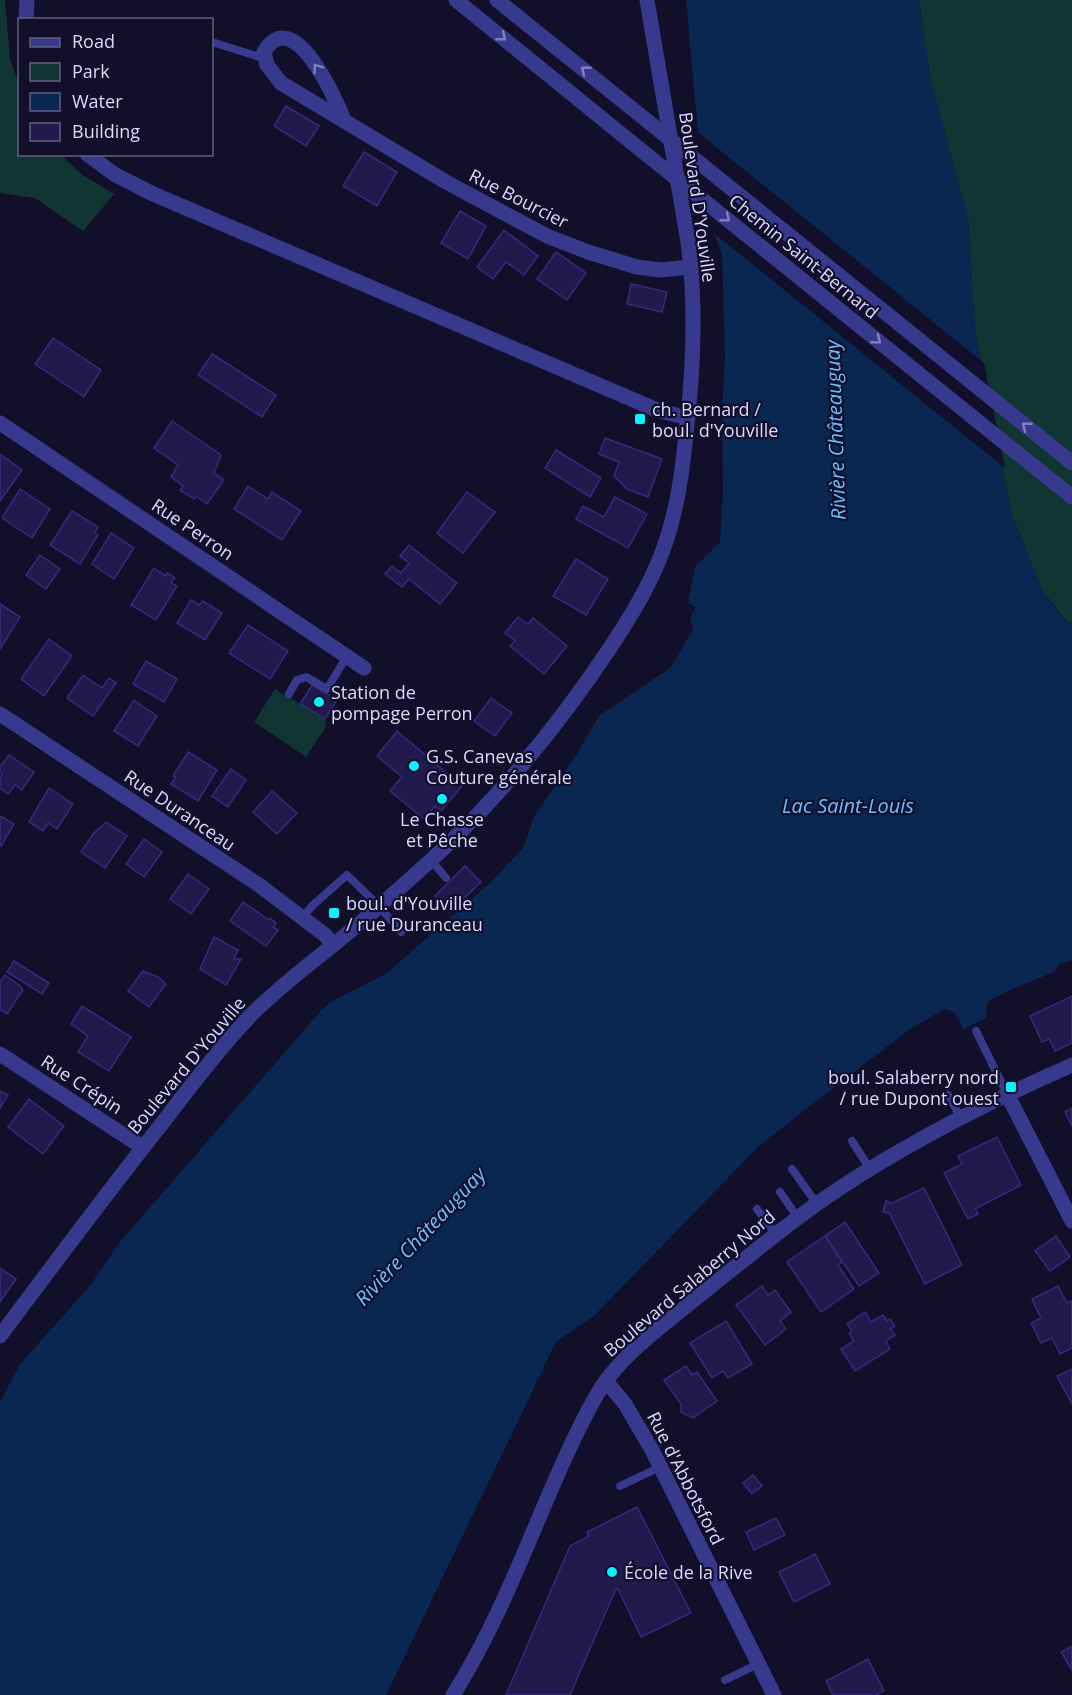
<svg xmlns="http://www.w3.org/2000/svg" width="1072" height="1695" font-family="'Open Sans',sans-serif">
	<rect width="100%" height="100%" fill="#120f2b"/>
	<g fill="#113532">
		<polygon points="0,0 5,0 10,60 19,84 20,154 61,155 81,174 114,194 83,231 35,198 0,193"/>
		<polygon points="919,0 1072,0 1072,623 1067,622 1042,590 1011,512 975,331 968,218 930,78"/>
		<polygon points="275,689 325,719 326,727 306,757 254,722"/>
	</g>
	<polygon fill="#092750" points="686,0 919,0 930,78 968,218 975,331 1011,512 1042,590 1066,622 1072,623 1072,960 1059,965 1054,972 1010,990 987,1002 986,1018 963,1029 954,1012 945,1009 910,1029 761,1144 595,1315 556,1342 386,1695 0,1695 0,1402 20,1364 90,1286 119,1243 319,1013 329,1003 387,973 491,882 524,847 534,817 580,749 599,716 670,668 693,630 690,618 696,607 688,603 695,567 720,542 723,494 722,413 725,357 722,254 714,233 698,133"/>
	<polygon fill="#120f2b" points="695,130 984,363 1005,468 710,230"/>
	<g fill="#211a4d" stroke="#362a7b" stroke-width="1.5">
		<polygon points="286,106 319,126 306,146 274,126"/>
		<polygon points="364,152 397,172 377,206 343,186"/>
		<polygon points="460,211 486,226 468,259 441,243"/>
		<polygon points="504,230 538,256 524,275 506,262 493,279 477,267"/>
		<polygon points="556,252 586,273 567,300 537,279"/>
		<polygon points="631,284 667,292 662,312 627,304"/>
		<polygon points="53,338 101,370 84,397 35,364"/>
		<polygon points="212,354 276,395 262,417 198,375"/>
		<polygon points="172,421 221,455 214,473 224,480 207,504 196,496 194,499 180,490 183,486 171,477 178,465 154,448"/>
		<polygon points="605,438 662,459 648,497 627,489 614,476 619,462 599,454"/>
		<polygon points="556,450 601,478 590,497 545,468"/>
		<polygon points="0,454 22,470 0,501"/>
		<polygon points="248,486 268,499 272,492 301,511 282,540 234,509"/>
		<polygon points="20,489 50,509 32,538 2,518"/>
		<polygon points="467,492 495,512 463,553 437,533"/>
		<polygon points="615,497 647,514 628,548 576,519 583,506 604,517"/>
		<polygon points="72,511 98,527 95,533 98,535 80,564 50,545"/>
		<polygon points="111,533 134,548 114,579 92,564"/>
		<polygon points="409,545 457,583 440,604 409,579 402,587 385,574 392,566 401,573 409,563 400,556"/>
		<polygon points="40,555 60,569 46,589 26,575"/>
		<polygon points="576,559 608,579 586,615 553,596"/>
		<polygon points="154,568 166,576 167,573 175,578 171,583 177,586 156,620 131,605"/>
		<polygon points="191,600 199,605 203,601 222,613 205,640 177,623"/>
		<polygon points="0,604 20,617 0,649"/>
		<polygon points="518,617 528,624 533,618 567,646 544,674 510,646 515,641 505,633"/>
		<polygon points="248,625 288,651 270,679 229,653"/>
		<polygon points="49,639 72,656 44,696 21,679"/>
		<polygon points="146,661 177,679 164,702 133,684"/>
		<polygon points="83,675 102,688 109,678 116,683 93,716 67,698"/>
		<polygon points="312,685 337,700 325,719 300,704"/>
		<polygon points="491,698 512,713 495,736 474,721"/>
		<polygon points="134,700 157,716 138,746 114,731"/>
		<polygon points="397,731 462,786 441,811 435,806 424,819 390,791 402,777 377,756"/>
		<polygon points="188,752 217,770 198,801 171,784 176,777 173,776"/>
		<polygon points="9,755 34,772 22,790 15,785 8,794 0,788 0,778 2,775 0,773 0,767"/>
		<polygon points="231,769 246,780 228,807 212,796"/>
		<polygon points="49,788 73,804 57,829 48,823 43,831 29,822"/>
		<polygon points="272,791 297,813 277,834 253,812"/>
		<polygon points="0,816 14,824 1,846 0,846"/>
		<polygon points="106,822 127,836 105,868 81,852 93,834"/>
		<polygon points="144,839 162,852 144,877 126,864"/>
		<polygon points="465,866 481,882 450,912 435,896"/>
		<polygon points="188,874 209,889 191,914 170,899"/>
		<polygon points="243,902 269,920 270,918 276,923 273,927 278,930 266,946 230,921"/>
		<polygon points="214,937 238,950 234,959 241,959 226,985 200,969"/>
		<polygon points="14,961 49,983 42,994 7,972"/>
		<polygon points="143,971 158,977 166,984 149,1007 128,991"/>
		<polygon points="5,975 20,986 23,990 7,1014 0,1009 0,982"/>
		<polygon points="1072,996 1072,1043 1055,1051 1049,1039 1042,1042 1030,1016"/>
		<polygon points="82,1006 131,1037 109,1071 78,1052 88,1036 71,1024"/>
		<polygon points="0,1091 8,1095 0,1108"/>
		<polygon points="29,1099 64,1126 43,1154 8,1127"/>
		<polygon points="1072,1108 1072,1126 1065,1112"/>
		<polygon points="997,1137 1021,1185 975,1209 978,1214 968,1219 944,1173 962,1164 958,1156"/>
		<polygon points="924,1188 962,1265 925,1284 889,1213 883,1212 886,1201 892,1203"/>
		<polygon points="845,1222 879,1273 859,1286 825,1236"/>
		<polygon points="825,1236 842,1262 838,1265 854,1289 821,1312 787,1262"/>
		<polygon points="1056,1236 1070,1257 1050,1271 1035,1251"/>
		<polygon points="0,1268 16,1279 0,1302"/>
		<polygon points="762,1286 768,1295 775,1290 791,1312 780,1321 786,1329 765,1345 736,1305"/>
		<polygon points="1058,1286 1067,1303 1072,1301 1072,1348 1060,1354 1052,1338 1041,1343 1031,1323 1041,1318 1032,1299"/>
		<polygon points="865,1312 871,1322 883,1315 887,1321 890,1319 895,1326 890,1329 895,1335 886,1341 890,1349 855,1371 841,1349 854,1341 849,1333 852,1331 847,1324"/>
		<polygon points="726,1321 752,1364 728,1378 723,1371 712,1378 690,1343"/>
		<polygon points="686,1366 692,1375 697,1372 717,1401 693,1418 681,1412 681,1404 664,1380"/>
		<polygon points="1072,1369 1072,1404 1057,1376"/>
		<polygon points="753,1475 762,1486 752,1494 743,1483"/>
		<polygon points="637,1507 691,1613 641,1637 618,1589 615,1591 570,1695 506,1695 570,1546 589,1536 587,1532"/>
		<polygon points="776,1518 785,1535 754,1550 746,1532"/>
		<polygon points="815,1554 830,1584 794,1602 779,1572"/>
		<polygon points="1072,1646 1072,1670 1061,1652"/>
		<polygon points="868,1659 884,1691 876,1695 833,1695 826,1681"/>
	</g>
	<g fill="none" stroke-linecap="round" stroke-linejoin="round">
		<g stroke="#37398d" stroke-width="8">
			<polyline points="212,42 266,59"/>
			<polyline points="289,694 297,680 306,677 327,689 347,656"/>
			<polyline points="431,860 446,878"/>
			<polyline points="302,918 312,906 347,875 379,906 401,932"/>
			<polyline points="976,1031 1007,1094"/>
			<polyline points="948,1095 961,1118"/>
			<polyline points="852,1141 870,1169"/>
			<polyline points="792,1169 817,1204"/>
			<polyline points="780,1192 798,1218"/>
			<polyline points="757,1209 776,1235"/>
			<polyline points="620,1486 660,1467"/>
			<polyline points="725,1680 758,1664"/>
		</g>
		<g stroke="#37398d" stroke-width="15">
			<path d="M344,120C335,97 293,3 264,52L267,65L281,83L446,182L547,236L588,252L637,267L661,270L691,267"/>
			<polyline points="0,423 364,668"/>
			<polyline points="0,714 259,885 325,935 333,945"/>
			<polyline points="0,1054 142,1147"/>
			<polyline points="1007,1094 1072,1221"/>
			<polyline points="606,1381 625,1404 652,1450 774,1695"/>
		</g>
		<g stroke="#37398d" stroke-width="15">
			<polyline points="456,0 631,142"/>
			<polyline points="497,0 630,107"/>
			<polyline points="26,20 27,0"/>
			<polyline points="87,154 114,174 151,193 657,410 688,418"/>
			<path d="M0,1336C54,1264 108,1191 164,1121C191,1085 219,1049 250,1016C277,989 307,966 337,942C369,916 399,889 429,862C497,800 557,727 608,651C629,619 650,586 663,550C678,509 683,467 687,424C694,363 696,303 688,242L647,0"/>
			<path d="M453,1695C500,1621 529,1537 565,1458C576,1434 587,1410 601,1388C623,1353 672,1318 705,1291C749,1256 793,1219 840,1188C913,1140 992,1100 1072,1065"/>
		</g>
		<g stroke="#37398d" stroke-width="15">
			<polyline points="630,107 1072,463"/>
			<polyline points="631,142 1072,497"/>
		</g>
	</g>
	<defs><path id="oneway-chevron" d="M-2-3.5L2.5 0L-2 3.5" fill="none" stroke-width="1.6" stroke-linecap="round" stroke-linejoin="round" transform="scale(1.5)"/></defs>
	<g stroke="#8181c0">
		<use href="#oneway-chevron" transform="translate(502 37) rotate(39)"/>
		<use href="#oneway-chevron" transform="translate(317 68) rotate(-125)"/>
		<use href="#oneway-chevron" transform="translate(585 70) rotate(-141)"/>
		<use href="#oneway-chevron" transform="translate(726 218) rotate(39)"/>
		<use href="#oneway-chevron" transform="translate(877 340) rotate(39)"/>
		<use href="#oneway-chevron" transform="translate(1026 426) rotate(-141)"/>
	</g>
	<g fill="#05f4ff" stroke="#120f2b" stroke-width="2">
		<rect x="634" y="413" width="12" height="12" rx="3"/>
		<circle cx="319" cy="702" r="6"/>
		<circle cx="414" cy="766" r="6"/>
		<circle cx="442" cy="799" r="6"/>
		<rect x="328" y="907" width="12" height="12" rx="3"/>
		<rect x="1005" y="1081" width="12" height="12" rx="3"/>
		<circle cx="612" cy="1572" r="6"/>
	</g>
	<g text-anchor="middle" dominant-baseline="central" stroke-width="4.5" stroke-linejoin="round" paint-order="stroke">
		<g font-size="18" fill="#dbd9ff" stroke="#120f2b">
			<text transform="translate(698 197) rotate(82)">Boulevard D'Youville</text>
			<text transform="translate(519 198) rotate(27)">Rue Bourcier</text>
			<text transform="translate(804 256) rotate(39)">Chemin Saint-Bernard</text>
			<text transform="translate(193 529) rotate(34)">Rue Perron</text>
			<text transform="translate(180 810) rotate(34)">Rue Duranceau</text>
			<text transform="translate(186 1065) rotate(-50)">Boulevard D'Youville</text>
			<text transform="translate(82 1084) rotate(33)">Rue Crépin</text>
			<text transform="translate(689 1283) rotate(-40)">Boulevard Salaberry Nord</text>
			<text transform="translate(686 1478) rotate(63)">Rue d'Abbotsford</text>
		</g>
		<g font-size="18" fill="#dbd9ff" stroke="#120f2b" text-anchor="start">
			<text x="652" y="409">ch. Bernard /<tspan x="652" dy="21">boul. d'Youville</tspan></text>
			<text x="331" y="692">Station de<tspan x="331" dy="21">pompage Perron</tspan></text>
			<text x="426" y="756">G.S. Canevas<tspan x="426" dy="21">Couture générale</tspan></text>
			<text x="442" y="819" text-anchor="middle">Le Chasse<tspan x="442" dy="21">et Pêche</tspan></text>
			<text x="346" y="903">boul. d'Youville<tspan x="346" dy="21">/ rue Duranceau</tspan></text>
			<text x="999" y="1077" text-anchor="end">boul. Salaberry nord<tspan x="999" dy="21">/ rue Dupont ouest</tspan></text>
			<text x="624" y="1572">École de la Rive</text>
		</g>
		<g font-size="20" font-style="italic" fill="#67c1ff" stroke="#120f2b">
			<text transform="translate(835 430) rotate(-92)">Rivière Châteauguay</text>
			<text x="848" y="805">Lac Saint-Louis</text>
			<text transform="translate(420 1236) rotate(-47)">Rivière Châteauguay</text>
		</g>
	</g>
	<rect x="18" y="18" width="195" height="138" fill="#120f2b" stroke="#626080" stroke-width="1.5"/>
	<rect x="30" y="38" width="30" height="9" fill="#37398d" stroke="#626080" stroke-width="1.5"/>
	<text x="72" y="48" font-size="18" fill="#dbd9ff">Road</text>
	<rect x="30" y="63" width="30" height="18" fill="#113532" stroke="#626080" stroke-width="1.5"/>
	<text x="72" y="78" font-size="18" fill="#dbd9ff">Park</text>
	<rect x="30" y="93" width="30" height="18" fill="#092750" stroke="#626080" stroke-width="1.5"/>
	<text x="72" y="108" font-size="18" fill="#dbd9ff">Water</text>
	<rect x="30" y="123" width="30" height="18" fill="#211a4d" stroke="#626080" stroke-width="1.5"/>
	<text x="72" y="138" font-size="18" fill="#dbd9ff">Building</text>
</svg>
